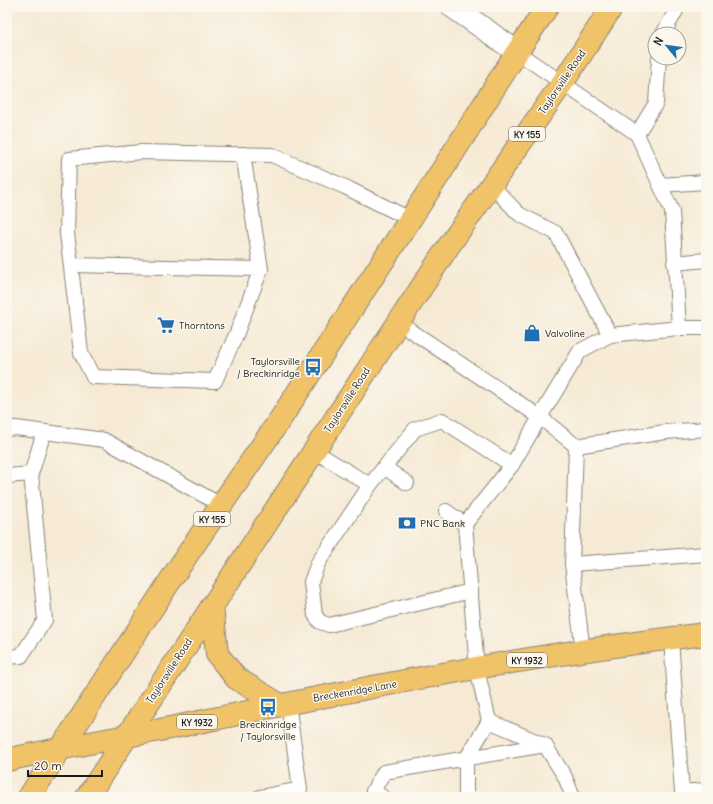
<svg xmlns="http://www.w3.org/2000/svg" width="713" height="804" font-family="Delius,sans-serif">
	<rect width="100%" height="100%" fill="#fbf7ec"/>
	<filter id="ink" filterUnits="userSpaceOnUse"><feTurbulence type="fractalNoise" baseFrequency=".025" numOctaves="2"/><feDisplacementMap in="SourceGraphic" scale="8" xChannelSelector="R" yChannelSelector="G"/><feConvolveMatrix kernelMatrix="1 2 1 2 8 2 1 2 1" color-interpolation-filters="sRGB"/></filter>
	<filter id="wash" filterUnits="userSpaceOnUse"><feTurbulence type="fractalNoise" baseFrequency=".012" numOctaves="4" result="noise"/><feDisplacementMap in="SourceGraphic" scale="16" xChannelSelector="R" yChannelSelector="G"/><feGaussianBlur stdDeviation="0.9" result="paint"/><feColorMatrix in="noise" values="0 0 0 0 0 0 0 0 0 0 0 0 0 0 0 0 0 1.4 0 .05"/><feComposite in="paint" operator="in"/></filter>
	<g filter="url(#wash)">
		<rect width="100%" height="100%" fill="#f6ead5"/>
	</g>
	<g filter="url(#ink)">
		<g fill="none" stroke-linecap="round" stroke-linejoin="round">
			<g stroke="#898378" stroke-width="16">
				<g id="service">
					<polyline points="663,34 678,7"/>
					<polyline points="517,52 637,134"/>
					<polyline points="659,58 656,103 637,134 672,211 679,328 610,335 580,351 540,417 576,446 665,432 706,429"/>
					<polyline points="243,154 261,269"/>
					<polyline points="491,185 519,214 556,233 610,335"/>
					<polyline points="660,185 706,182"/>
					<polyline points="674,263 706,260"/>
					<polyline points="71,265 261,269 236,335 215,381 93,377 81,353 67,233 69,159 141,152 272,155 345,187 410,219"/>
					<polyline points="398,322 540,417 512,465 465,524"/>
					<polyline points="679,328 706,328"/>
					<polyline points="7,429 16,428 104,440 221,505"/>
					<polyline points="576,446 572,564 583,651"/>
					<polyline points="314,451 370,485"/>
					<polyline points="384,467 407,483"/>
					<polyline points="7,476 31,474"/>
					<polyline points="446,511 465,524 477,669 489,721 466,759 466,797"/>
					<polyline points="572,564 706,554"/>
					<polyline points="471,591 329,625 320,622 315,615 311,582 318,563 370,485 415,429 442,420 512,465"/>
					<polyline points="671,639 682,792 706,790"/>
					<polyline points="7,657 21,656 45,620 31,474 44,432"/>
					<polyline points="489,721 545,745 565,777 573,797"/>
					<polyline points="260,797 300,789 288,703"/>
					<polyline points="383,797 373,791 384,772 545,745"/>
				</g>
			</g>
			<g stroke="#898378" stroke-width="24">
				<polyline id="minor" points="453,7 517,52"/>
			</g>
			<g stroke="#898378" stroke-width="24">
				<g id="primary">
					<polyline points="212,606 217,654 236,678 280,705"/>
					<path d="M7,760C63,747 119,738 175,727C351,690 528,655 706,634"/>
					<polyline points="29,797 189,552 279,421 450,158 517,52 547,7"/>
					<polyline points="87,797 448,247 563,82 612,7"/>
				</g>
			</g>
			<use href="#service" stroke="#fff" stroke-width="14"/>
			<use href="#minor" stroke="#fff" stroke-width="22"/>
			<use href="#primary" stroke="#f0c369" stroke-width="22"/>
		</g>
	</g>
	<defs>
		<g id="supermarket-bare" transform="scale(1.38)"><path d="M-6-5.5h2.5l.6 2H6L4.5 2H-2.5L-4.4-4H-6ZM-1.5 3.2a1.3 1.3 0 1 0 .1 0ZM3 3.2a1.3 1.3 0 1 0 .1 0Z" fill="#1f6fb2" stroke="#fbf7ec" stroke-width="2.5" paint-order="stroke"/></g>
		<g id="shop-bare" transform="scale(1.38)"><path d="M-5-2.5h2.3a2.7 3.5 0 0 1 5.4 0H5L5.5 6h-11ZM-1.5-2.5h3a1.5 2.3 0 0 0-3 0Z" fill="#1f6fb2" stroke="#fbf7ec" stroke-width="2.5" paint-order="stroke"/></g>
		<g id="bus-bare" transform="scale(1.38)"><path d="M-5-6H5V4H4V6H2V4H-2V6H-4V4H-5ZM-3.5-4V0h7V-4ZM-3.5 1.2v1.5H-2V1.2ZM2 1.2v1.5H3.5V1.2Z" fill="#1f6fb2" stroke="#fbf7ec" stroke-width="2.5" paint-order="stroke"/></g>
		<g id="bank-bare" transform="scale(1.38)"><path d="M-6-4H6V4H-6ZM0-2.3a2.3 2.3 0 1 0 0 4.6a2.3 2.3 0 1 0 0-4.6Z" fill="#1f6fb2" stroke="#fbf7ec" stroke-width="2.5" paint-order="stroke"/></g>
	</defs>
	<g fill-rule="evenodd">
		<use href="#supermarket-bare" x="166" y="325"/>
		<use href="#shop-bare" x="532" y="333"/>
		<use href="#bus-bare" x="313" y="367"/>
		<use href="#bank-bare" x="407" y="523"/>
		<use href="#bus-bare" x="268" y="707"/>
	</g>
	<g text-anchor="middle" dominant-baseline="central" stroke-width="3" stroke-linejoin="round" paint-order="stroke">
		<g fill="#fbf7ec" stroke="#5f5e5a" stroke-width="1">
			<rect x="509" y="127" width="36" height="14" rx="3"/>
			<rect x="194" y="512" width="36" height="14" rx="3"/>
			<rect x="507" y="653" width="40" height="14" rx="3"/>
			<rect x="177" y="715" width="40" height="14" rx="3"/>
		</g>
		<g font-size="9" font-weight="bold" fill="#1c1c1c">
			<text x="527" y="134">KY 155</text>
			<text x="212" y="519">KY 155</text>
			<text x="527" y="660">KY 1932</text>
			<text x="197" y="722">KY 1932</text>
		</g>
		<g font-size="10" fill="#1c1c1c" stroke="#fbf7ec">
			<text transform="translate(562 82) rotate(-56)">Taylorsville Road</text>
			<text transform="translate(347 400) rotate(-57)">Taylorsville Road</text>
			<text transform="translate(169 671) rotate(-57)">Taylorsville Road</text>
			<text transform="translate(355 691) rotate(-10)">Breckenridge Lane</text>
		</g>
		<g font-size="10" fill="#1c1c1c" stroke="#fbf7ec" text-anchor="start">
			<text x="179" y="325">Thorntons</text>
			<text x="545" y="333">Valvoline</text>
			<text x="300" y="361" text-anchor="end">Taylorsville<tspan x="300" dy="12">/ Breckinridge</tspan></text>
			<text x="420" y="523">PNC Bank</text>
			<text x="268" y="724" text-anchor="middle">Breckinridge<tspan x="268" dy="12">/ Taylorsville</tspan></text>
		</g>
	</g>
	<rect width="713" height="804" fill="none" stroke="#fbf7ec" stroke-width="24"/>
	<g transform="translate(667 46) rotate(299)"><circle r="19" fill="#fbf7ec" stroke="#a29f99"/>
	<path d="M0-3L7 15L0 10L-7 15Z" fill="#1f6fb2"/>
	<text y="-6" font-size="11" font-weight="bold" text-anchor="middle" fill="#1c1c1c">N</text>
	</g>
	<path d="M28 770v6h74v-6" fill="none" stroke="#1c1c1c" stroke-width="2"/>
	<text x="34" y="770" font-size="12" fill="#1c1c1c" stroke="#fbf7ec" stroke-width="3" paint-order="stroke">20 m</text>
</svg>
